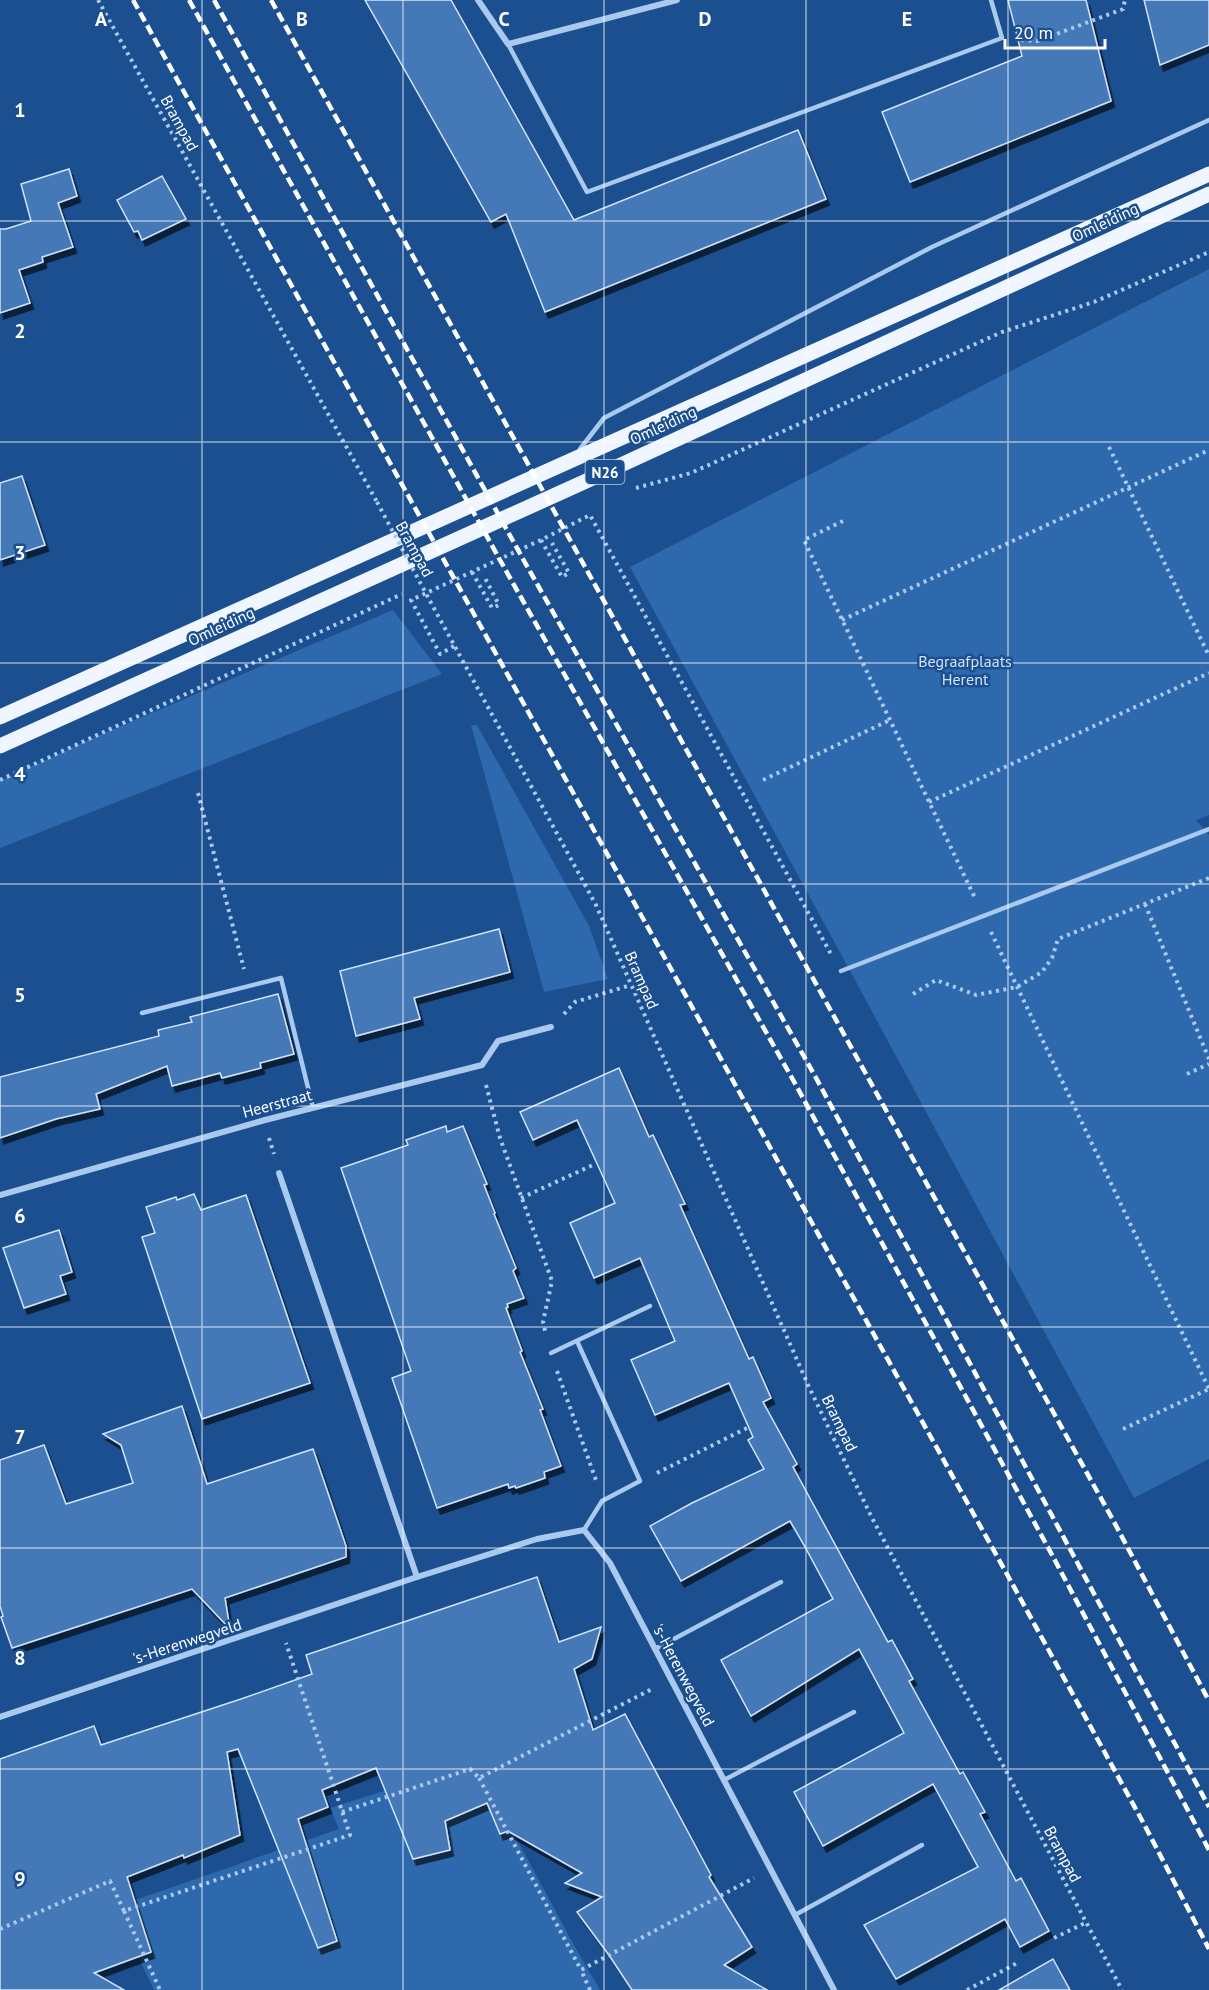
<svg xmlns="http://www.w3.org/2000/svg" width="1209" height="1990" font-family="'PT Sans',sans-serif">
	<defs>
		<filter id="shadow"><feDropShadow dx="3.5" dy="6" stdDeviation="0" flood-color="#0009"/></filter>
	</defs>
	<rect width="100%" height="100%" fill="#1b4f8f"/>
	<g fill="#2e69ad">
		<polygon points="1209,269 1209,815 1196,820 1209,835 1209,1459 1134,1498 848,967 630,567"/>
		<polygon points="393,610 442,674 0,848 0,781 86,741"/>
		<polygon points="477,725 589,926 608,979 544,992 471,725"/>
		<polygon points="475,1762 575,1947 600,1990 154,1990 115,1907 339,1829 330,1808"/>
	</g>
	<g fill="#4478b7" stroke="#cfe3fa" stroke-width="1.5" filter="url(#shadow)">
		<polygon points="365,0 451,0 574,220 798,130 826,199 545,312 506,214 491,222"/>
		<polygon points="1008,0 1086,0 1111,101 910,182 882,112 1022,56"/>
		<polygon points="1144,0 1209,0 1209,45 1160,65"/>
		<polygon points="69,169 77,196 58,203 73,247 42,257 43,262 19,270 30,303 0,313 0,229 6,229 31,221 21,184"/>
		<polygon points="162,176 186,219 142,240 138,231 134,232 117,200"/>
		<polygon points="22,476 45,545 0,560 0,483"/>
		<polygon points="499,929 510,972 414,998 420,1019 356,1036 340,971"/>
		<polygon points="278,994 294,1054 260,1063 261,1068 222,1078 220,1073 172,1086 167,1066 96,1094 100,1109 56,1119 0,1138 0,1077 159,1036 158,1030 192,1022 190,1017"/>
		<polygon points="619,1068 649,1137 653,1135 685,1204 680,1205 749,1359 753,1357 771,1398 763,1402 797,1464 793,1467 888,1642 892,1640 913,1679 909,1681 960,1774 963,1772 985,1812 980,1814 1016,1881 1021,1878 1049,1931 1020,1947 1005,1919 896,1979 864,1925 978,1867 933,1784 823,1846 794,1792 904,1733 859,1649 751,1716 721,1660 833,1599 804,1545 790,1521 681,1581 650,1526 692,1503 764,1469 748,1440 753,1437 729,1383 655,1415 631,1360 675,1341 640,1258 594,1278 570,1223 615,1203 577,1120 533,1140 520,1112"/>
		<polygon points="446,1126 447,1132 463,1126 487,1184 484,1185 495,1213 494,1214 516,1268 513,1271 524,1298 507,1304 508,1307 506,1308 522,1351 520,1352 543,1409 540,1410 561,1466 544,1472 545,1478 516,1488 515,1486 509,1488 508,1484 437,1508 392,1378 411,1371 341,1168 408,1145 406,1140"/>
		<polygon points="194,1194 201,1210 246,1195 310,1383 202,1419 142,1237 155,1233 146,1207 176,1197 177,1200"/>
		<polygon points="59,1230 72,1272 60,1276 66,1294 24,1308 3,1248"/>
		<polygon points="182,1406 207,1484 313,1449 346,1546 346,1557 225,1598 230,1629 192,1589 12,1648 1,1617 3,1616 0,1606 0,1460 44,1445 66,1504 133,1483 121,1445 103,1434"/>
		<polygon points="537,1577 559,1642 601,1627 592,1659 574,1669 593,1730 625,1714 711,1875 709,1877 752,1947 724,1965 767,1990 632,1990 609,1955 577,1912 602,1897 565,1883 582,1873 508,1831 500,1834 487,1803 445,1821 450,1850 413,1859 376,1768 322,1790 328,1807 298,1819 337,1941 318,1948 238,1749 227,1752 240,1835 184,1858 183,1855 127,1877 151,1952 94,1973 124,1990 0,1990 0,1759 94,1726 101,1745 241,1699 312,1674 306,1655"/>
		<polygon points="1053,1959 1070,1990 999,1990"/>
	</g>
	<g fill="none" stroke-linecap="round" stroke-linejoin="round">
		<g stroke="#a9c9ee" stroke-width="4" stroke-dasharray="3 4.5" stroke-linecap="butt">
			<polyline points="98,0 377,502"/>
			<polyline points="1021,40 1038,41 1123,9 1125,0"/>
			<polyline points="1109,447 1209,656"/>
			<polyline points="636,488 691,473 1002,332 1094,302 1209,252"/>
			<polyline points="843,521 804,540 975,898"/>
			<polyline points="541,540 562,577 569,573 552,543"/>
			<polyline points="472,572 492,608 499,605 484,576"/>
			<polyline points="430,601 596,905 809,1387 871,1516 1122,1990"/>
			<polyline points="842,620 1209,450"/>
			<polyline points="454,646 440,654 411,600 541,540 590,515 832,956"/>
			<polyline points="0,780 402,594"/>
			<polyline points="763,780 890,720"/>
			<polyline points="198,793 244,969"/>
			<polyline points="929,802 1209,673"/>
			<polyline points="1145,904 1209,1059"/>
			<polyline points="991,932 1209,1389"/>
			<polyline points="913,994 936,980 976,995 1017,987 1042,972 1052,958 1058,939 1209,878"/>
			<polyline points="564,1014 575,1002 631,985"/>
			<polyline points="1187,1074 1209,1064"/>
			<polyline points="486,1085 500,1138 552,1281 543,1322 546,1335"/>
			<polyline points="269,1138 274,1154"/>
			<polyline points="521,1198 593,1165"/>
			<polyline points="557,1371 597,1483"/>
			<polyline points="1123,1429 1209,1389"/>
			<polyline points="657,1473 749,1427"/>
			<polyline points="479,1778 581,1970"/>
			<polyline points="342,1812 470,1769 479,1778 654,1688"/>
			<polyline points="124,1911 160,1990"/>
			<polyline points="0,1929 110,1881 124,1911 350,1835 286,1643"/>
			<polyline points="1054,1938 1085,1923"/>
			<polyline points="590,1990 581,1970 754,1878"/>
			<polyline points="967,1990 1019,1962"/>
		</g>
		<g stroke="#a9c9ee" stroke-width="4.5">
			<polyline points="508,44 587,192 1002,38 991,0"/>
			<polyline points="580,449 604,418 932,247 1209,120"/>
			<polyline points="841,971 1209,829"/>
			<polyline points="142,1013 281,978 313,1108"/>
			<polyline points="577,1341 640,1481 602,1501 584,1530"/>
			<polyline points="551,1353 650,1306"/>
			<polyline points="655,1649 781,1582"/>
			<polyline points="724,1780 854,1712"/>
			<polyline points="795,1915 922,1845"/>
		</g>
		<g stroke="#a9c9ee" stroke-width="6">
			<polyline points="478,0 508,44 677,0"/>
			<polyline points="279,1173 417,1577"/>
			<polyline points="0,1195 265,1120 482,1065 498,1041 551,1027"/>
			<polyline points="0,1717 417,1577 537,1539 584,1530 610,1563 834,1990"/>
		</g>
		<g stroke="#f0f6ff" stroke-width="15">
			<path d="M0,717C402,533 807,356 1209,174"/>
			<polyline points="0,746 584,482 1209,194"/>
		</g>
		<g stroke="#fff" stroke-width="4.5" stroke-dasharray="10 4.5" stroke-linecap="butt">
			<polyline points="133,0 1008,1576 1144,1824 1209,1949"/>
			<polyline points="189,0 505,569 797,1087 1051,1553 1209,1850"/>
			<polyline points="214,0 523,559 815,1076 1209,1807"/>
			<polyline points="271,0 1113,1520 1209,1701"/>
		</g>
		<polyline stroke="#a9c9ee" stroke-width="4" stroke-dasharray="3 4.5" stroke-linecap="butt" points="377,502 430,601"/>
	</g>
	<path fill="none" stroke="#fff" stroke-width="1.5" stroke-opacity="0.55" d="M202,0V1990M403,0V1990M604,0V1990M806,0V1990M1008,0V1990M0,221H1209M0,442H1209M0,663H1209M0,884H1209M0,1106H1209M0,1327H1209M0,1548H1209M0,1769H1209"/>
	<g text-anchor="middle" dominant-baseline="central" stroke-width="5" stroke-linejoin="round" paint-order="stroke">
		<rect fill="#1b4f8f" stroke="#bbcadd" stroke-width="1.5" x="585.5" y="460" width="39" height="24" rx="4.5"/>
		<g font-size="15" font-weight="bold" fill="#fff">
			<text x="605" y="472">N26</text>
		</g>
		<g font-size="16" fill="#fff" stroke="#1b4f8f">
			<text transform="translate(180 123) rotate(61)">Brampad</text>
			<text transform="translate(1105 222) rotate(-25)">Omleiding</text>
			<text transform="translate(663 425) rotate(-25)">Omleiding</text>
			<text transform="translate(415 549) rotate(61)">Brampad</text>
			<text transform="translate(221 626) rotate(-25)">Omleiding</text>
			<text transform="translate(642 980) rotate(66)">Brampad</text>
			<text transform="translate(277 1103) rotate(-15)">Heerstraat</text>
			<text transform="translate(840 1423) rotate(64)">Brampad</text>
			<text transform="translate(187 1641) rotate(-18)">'s-Herenwegveld</text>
			<text transform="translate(684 1675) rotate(62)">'s-Herenwegveld</text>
			<text transform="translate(1063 1854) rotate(62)">Brampad</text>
		</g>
		<g font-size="16" fill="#cfe3fa" stroke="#1b4f8f">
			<text x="965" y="661">Begraafplaats<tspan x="965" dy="18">Herent</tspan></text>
		</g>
	</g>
	<g font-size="20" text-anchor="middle" font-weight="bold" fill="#fff" stroke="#1b4f8f" stroke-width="5" stroke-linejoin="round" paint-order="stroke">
		<text x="101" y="26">A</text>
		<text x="302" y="26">B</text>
		<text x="504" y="26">C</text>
		<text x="705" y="26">D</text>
		<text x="907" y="26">E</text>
		<text x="20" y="117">1</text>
		<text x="20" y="338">2</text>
		<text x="20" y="560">3</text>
		<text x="20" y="781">4</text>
		<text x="20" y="1002">5</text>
		<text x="20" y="1223">6</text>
		<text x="20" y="1444">7</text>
		<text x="20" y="1665">8</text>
		<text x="20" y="1886">9</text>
	</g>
	<path d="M1005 39v9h100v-9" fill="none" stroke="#ffffff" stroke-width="3"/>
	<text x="1014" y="39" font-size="18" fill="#ffffff" stroke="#1b4f8f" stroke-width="4.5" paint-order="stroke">20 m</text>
</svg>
